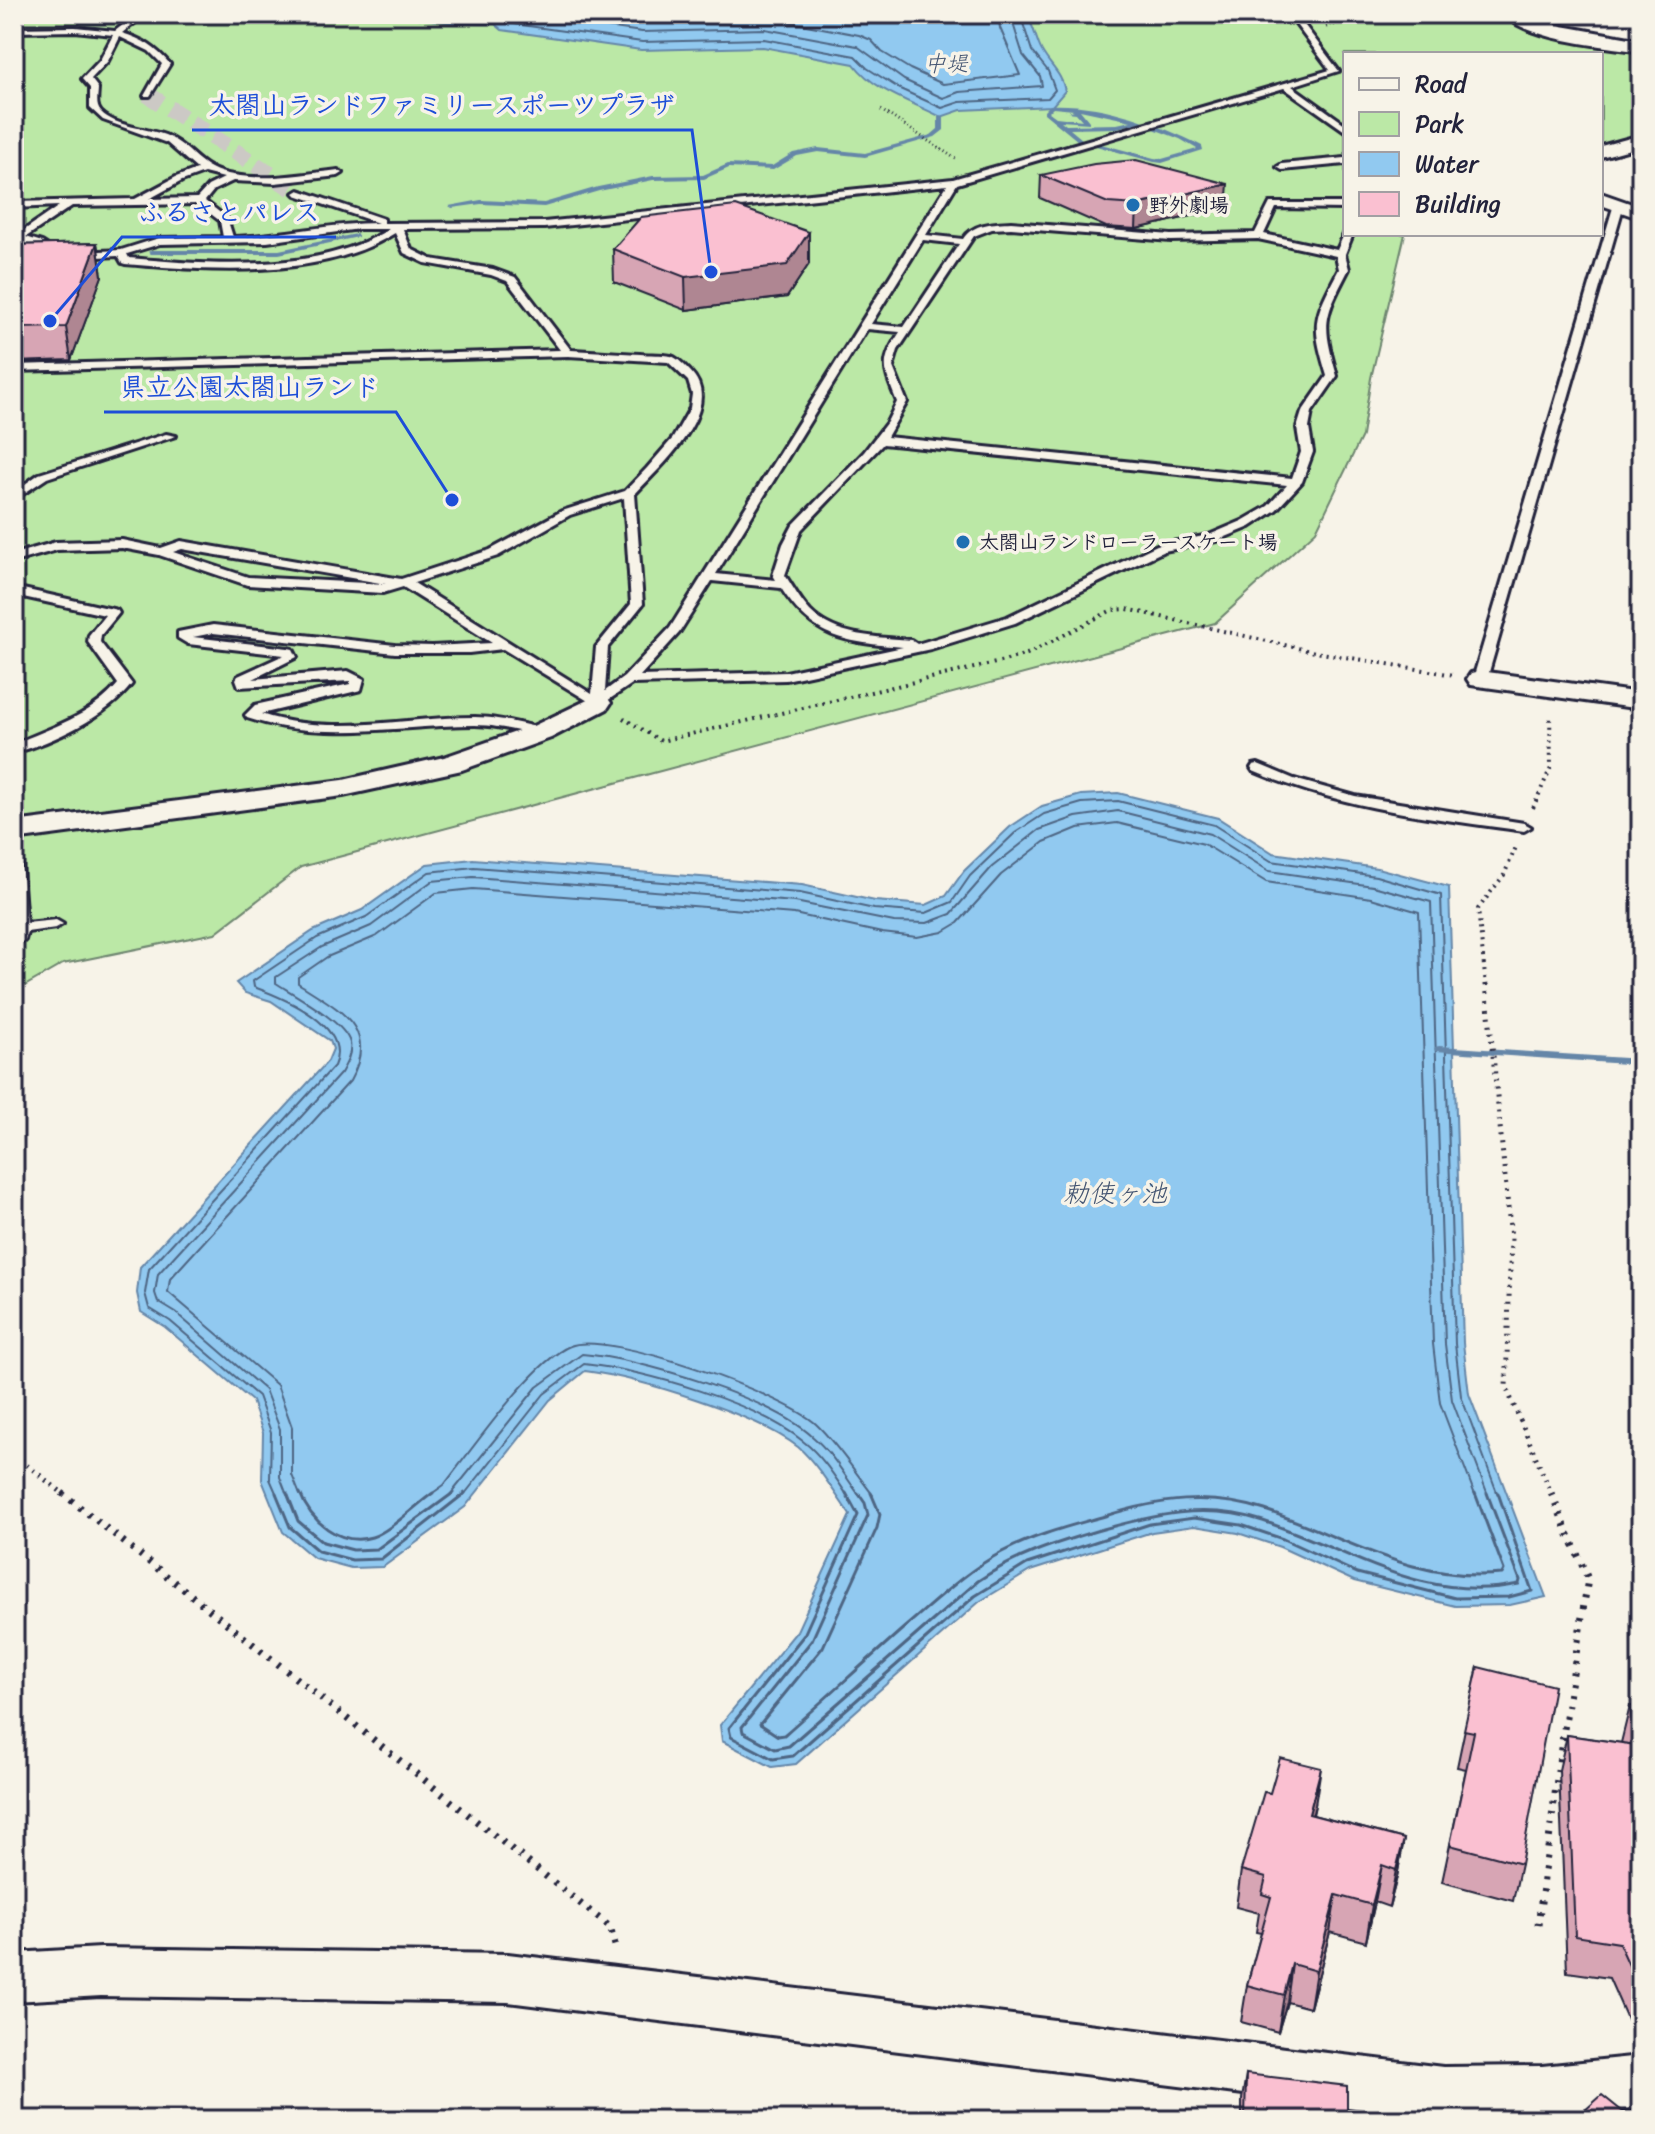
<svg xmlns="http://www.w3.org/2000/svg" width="1655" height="2134" font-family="Sriracha,'Klee One',sans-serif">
	<rect width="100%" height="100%" fill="#f7f3e8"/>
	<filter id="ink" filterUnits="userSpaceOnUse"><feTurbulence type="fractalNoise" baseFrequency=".0125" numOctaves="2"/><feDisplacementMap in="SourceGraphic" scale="16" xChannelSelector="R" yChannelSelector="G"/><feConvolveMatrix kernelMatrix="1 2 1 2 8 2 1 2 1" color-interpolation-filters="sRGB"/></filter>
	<g filter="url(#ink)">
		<polygon fill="#bbe8a6" stroke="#6e8570" stroke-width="2" points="14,14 1508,14 1641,48 1641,137 1601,149 1601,54 1345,54 1345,234 1405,234 1371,378 1362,436 1316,531 1215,623 301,867 215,933 63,964 14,992"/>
		<g fill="#91c9f0" stroke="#6586a8" stroke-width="2">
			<path d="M390,14H1027C1032,24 1035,34 1039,45C1045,62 1062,72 1065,91L1052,106L961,110L941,117C912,102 874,91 854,64L763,47L641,50L502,30L495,24L452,23Z"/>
			<path d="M1118,793L1218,818L1273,853L1377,868L1449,887L1463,1343L1469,1394L1546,1597L1510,1605L1455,1606L1354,1581L1280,1547L1238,1533L1194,1526L1152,1532L1030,1571L979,1602L796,1764L772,1767L722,1741L720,1725L797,1631L850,1515C836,1495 816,1462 798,1447C756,1414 639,1378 585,1371L550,1400L465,1507L383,1567L351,1568L314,1558L283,1532L262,1480L263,1433L252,1401L165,1327L141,1312L137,1293L140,1267L328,1061L333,1049L330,1041L271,1001L245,993L236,983L313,931L362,910L427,864L473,859L802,885L875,901L926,905L946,896L964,871L1010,827L1042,806L1081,795Z"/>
		</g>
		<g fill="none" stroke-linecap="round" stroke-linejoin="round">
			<g stroke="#4e6583" stroke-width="2">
				<polyline points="473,14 497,16 507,23 642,42 764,39 855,56 867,68 900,89 942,108 960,102 1048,98 1055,90 1048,71 1032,51 1020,14"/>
				<polyline points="514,14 642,32 765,29 857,46 904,80 943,98 959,92 1042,86 1040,76 1023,55 1010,14"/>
				<polyline points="599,14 643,20 764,17 859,35 871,40 882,52 910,69 943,84 1020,75 1000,28 998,14"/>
				<path d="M277,1495L270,1479L271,1432L258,1396L170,1321L149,1308L145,1293L149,1269L334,1066C352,1026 284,998 254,987L253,981L317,938L366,917L429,872L474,867L800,893L874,909L926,913L952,902L970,876L1015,833L1044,814L1082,803L1118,801L1214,825L1271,861L1376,876L1441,895L1455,1344L1461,1396L1498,1495"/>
				<path d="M287,1495L280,1477V1429L265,1390L176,1313L158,1302L155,1293L158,1274L341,1073C346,1064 352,1054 350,1043C345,1022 295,995 276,983V977L322,947L371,926L432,881L473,877L795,902L894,922L927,923L951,914L992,867L1039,830L1076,817L1118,811L1210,834L1269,871L1373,886L1431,902L1445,1344L1452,1400L1488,1495"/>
				<path d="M300,1495L292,1475V1427L277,1385L168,1292L170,1279L350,1081C380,1027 339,1010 298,983V977L327,957L377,936L436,893L473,889L794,914L882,933L917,937L943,932L958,923L1001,875L1044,842L1078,828L1117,823L1204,844L1266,882L1371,898L1419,912L1433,1344L1440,1403L1475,1495"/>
				<path d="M430,1495L444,1485C471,1451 533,1361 570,1346C608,1330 785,1395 816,1424C837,1444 855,1472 873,1495"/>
				<path d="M450,1495L537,1387L582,1354C639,1358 771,1398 813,1437C832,1453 845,1476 859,1495"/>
				<path d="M464,1495L544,1394L584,1364C646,1371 756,1402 804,1442C822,1456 835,1477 847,1495"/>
			</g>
			<g stroke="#4e6583" stroke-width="3">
				<polyline points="276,1493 290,1527 318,1551 352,1560 381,1559 465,1493"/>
				<polyline points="287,1493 298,1521 323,1542 353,1550 377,1549 453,1493"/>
				<path d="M300,1493C310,1520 339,1547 372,1537C389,1532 417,1504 433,1493"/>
				<polyline points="846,1493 858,1515 804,1635 729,1728 731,1737 773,1759 793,1756 975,1596 1027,1564 1150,1524 1194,1518 1241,1525 1283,1539 1357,1573 1455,1598 1509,1597 1532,1591 1498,1493"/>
				<path d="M858,1493L865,1503L868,1515L812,1640L742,1727L743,1732L775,1749L789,1746L978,1581C1015,1556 1053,1544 1096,1531C1153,1515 1205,1502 1263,1521C1351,1550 1421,1604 1519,1584L1520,1580L1487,1493"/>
				<path d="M871,1493L880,1514L877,1528L823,1647L760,1724L778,1736L784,1735C825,1699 865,1662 906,1626C937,1600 966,1571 1002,1552C1034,1535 1070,1526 1105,1516C1159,1499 1210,1492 1265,1510C1347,1537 1412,1583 1502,1574L1504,1570L1475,1493"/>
			</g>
			<g fill="#6586a8" fill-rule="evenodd">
				<path d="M1050,105C1103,103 1156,123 1202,146L1203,150L1162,163L1154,162L1078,141L1044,113V111ZM1053,108L1074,110L1068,112L1076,113L1082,120L1056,117L1049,112ZM1080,110L1131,121L1117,124L1066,125L1061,121L1089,123V121ZM1138,123L1180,139L1197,149L1162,159L1154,158L1082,139L1070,129L1117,128Z"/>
				<polygon points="941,115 944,117 944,130 935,137 865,157 818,152 797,156 773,170 729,168 704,179 653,180 599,191 544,207 481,204 452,208 449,206 481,200 544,203 598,187 653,176 703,175 728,164 772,166 793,153 818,148 865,153 931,135 938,129 938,117"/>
				<polygon points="356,234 358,235 358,237 279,254 151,254 148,252 151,250 279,250"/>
				<polygon points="1439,1046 1641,1059 1641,1065 1435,1051 1434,1049 1435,1047"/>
			</g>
			<polyline stroke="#ccc9c5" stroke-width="17" stroke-dasharray="17 9" stroke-linecap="butt" points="147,94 299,193"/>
			<g stroke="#22223b" stroke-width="6">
				<g id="service">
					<path d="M137,14H146L122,33C143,39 156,48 170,64L150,96H144L162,64L149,51L120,37L108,61L91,79L98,88C98,96 95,106 101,112C116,127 146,128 165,135C193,147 198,170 233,175C268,181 304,174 338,170L343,173L338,176L275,183L233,181L214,190L205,201L227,218L233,237C282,236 329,223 378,223L296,195L294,193L299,190L384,219V223L544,222L953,179L1330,70L1288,14H1296L1339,71L1292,86L1345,124V131L1284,88L957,184L926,235L963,239C973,223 994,223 1011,222L1171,235L1255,233L1270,203H1345L1344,209L1276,208L1264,234L1337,250L1345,232L1353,234L1345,254L1349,269C1323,319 1322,322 1337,376L1312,412L1309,428L1313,452L1302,482L1276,510L1250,527L1216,541L1164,551L1015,623L931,649L786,680L632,684L598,707L503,649L469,653H395L213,633L193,637L288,648L293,649L297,657L253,679L348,671L364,679L361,690L261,714C330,737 405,717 475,717C498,717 520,724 542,728L549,732L542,736C520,732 498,725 475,725C398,725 322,743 247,718L245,715L255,705L350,684V681L239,687L236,679L238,676L284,655L188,644L178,638V632L213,625L395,645L432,646L492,643L403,587L383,593L247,585L159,555L122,548L57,550L14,562V554L56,542L122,540L161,548L181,541L401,579L490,550L562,511L625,491L647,468L673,438L690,408L692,394L688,381L668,362L568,356L14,371V365L560,350L507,281L491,275L425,263L404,253L395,233C322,280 209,271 125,264L122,263L118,256L57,259L36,246L14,240V234L17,235L59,206L14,208V202L135,199L176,177L197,169L167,143L103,120L90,108V88L82,79L100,60L113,35L75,31L14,32V28L75,27L115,31ZM204,173L224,178L208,186L197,198L149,199L182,181ZM947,185L670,628L624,677L605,691L608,647L643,604L635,494C660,467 727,408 690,371C685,366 678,358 671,356C661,354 649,355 640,354C617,353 594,351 571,350L515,277L493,269L431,259L411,249L403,229L544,228ZM198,204L220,221L223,237L159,238L121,250L59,253L42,242L26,237L72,206ZM1011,228L1171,241L1258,239L1336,256L1339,269C1313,319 1311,322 1327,376L1302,412L1297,428L1301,452L1292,478L887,437L907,402L893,367L898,350L974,236L992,229ZM359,229H389C318,274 210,265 129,258L127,254L160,244L267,242ZM923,240L959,244L904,327L871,324ZM867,329L900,332C879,363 884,369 897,402L887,422L864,452L793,525L783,544L773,575L776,580L716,574ZM883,444L1287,485L1268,506L1242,521L1209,535L1157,545L1007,617L917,644L911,640C878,637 835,637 810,611C800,600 793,587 785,575L801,530ZM624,498L631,604L596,647L592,694L414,583L498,556L570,515ZM182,549L386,584L248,577L173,552ZM712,581L781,588C814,640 846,642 903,647L786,672L640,676L679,633Z"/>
					<polygon points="1345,158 1345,164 1282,170 1277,167 1282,164"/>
					<polygon points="1619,201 1624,204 1487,679 1480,683 1475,682 1473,679 1614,204"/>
					<polygon points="166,434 176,436 47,478 14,500 14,492 39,474"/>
					<path d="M14,587L117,610L119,613L101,635L100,642L132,684C107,717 53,742 14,753V744C50,728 93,715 118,684L88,642L89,635L105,615L14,595Z"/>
					<path d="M1258,764L1294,779L1355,796L1524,823L1531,827L1524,831C1431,818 1340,808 1253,771L1251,768L1253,765Z"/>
					<polygon points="14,856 21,860 26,923 56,920 63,924 56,928 27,932 25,940 14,947"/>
				</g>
			</g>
			<g stroke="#22223b" stroke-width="6">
				<g id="minor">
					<polygon points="1641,135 1641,146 1601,157 1601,146"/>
					<polygon points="1601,193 1641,207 1641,219 1601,205"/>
					<polygon points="1480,671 1641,693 1641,709 1471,685 1467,679 1471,673"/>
					<polygon points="598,695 607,697 611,703 607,709 551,738 462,770 343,796 14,840 14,822 343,780 444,757 533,726"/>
				</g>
			</g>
			<g stroke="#22223b" stroke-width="6">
				<g id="tertiary">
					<path d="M1504,14H1529L1562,26L1641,40V52C1607,46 1527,41 1504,14Z"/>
					<polygon points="101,1948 508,1954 1443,2067 1542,2066 1641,2056 1641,2108 1542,2118 1443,2119 508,2002 101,1996 14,2001 14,1953"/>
				</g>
			</g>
			<g stroke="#22223b" stroke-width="3" stroke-dasharray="1 3" stroke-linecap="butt">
				<polyline points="1326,27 1374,14"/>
				<polyline points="881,110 956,159"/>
			</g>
			<g stroke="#22223b" stroke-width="4" stroke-dasharray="2 5" stroke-linecap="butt">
				<polyline points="623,718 661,741 1004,661 1027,654 1112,610 1127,609 1315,652 1454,675"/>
				<polyline points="1533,808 1551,767 1550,714"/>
				<polyline points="1486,986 1478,909 1504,875 1516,847"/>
			</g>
			<g stroke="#22223b" stroke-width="5" stroke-dasharray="2 6" stroke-linecap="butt">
				<polyline points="1486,984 1511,1238 1506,1387 1552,1495"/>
				<polyline points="14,1455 65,1495"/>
			</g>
			<g stroke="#22223b" stroke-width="7" stroke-dasharray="3 8" stroke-linecap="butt">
				<polyline points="62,1493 610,1927 616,1949"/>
				<polyline points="1538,1925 1561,1748 1588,1579 1551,1493"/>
			</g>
			<use href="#service" fill="#f7f3e8" fill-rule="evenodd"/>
			<use href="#minor" fill="#f7f3e8" fill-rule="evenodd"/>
			<use href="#tertiary" fill="#f7f3e8" fill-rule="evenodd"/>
		</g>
		<g fill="#d7a5b4" stroke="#22223b" stroke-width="2">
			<polygon points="1041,175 1226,208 1136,229 1106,227 1040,198"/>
			<polygon points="809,232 809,264 787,297 686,310 614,282 613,249"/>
			<polygon points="97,243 102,276 71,360 14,362 14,245"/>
			<polygon points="1478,1667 1521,1864 1513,1901 1442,1882 1466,1769 1457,1767"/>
			<polygon points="1630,1706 1641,1707 1641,2046 1639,2046 1609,1978 1567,1972 1559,1770 1567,1735 1621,1743"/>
			<polygon points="1315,1805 1313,1815 1404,1839 1397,1877 1389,1907 1375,1902 1366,1942 1330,1932 1310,2008 1287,2002 1278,2032 1241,2022 1247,1985 1261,1933 1256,1932 1259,1913 1236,1907 1241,1870"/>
			<polygon points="1246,2074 1347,2120 1242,2120 1242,2099"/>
			<polygon points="1641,2101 1641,2120 1574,2120 1632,2119 1635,2107"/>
		</g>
		<g fill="#af8692" stroke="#22223b" stroke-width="2">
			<polygon points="1228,184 1226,208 1136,229 1137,205"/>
			<polygon points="809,232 809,264 787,297 686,310 685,277"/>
			<polygon points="97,243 102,276 71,360 66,327"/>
			<polygon points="1321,1768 1315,1805 1303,1851 1309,1814"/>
			<polygon points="1404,1839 1397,1877 1389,1907 1396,1870"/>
			<polygon points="1382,1865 1375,1902 1366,1942 1372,1905"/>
			<polygon points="1336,1895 1330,1932 1310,2008 1316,1971"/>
			<polygon points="1292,1964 1287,2002 1278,2032 1284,1995"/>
		</g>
		<g fill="#fac0d1" stroke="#22223b" stroke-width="2">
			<polygon points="1136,160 1228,184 1137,205 1108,203 1041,175 1094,164"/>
			<polygon points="736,206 809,232 787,265 685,277 613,249 641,217"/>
			<polygon points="97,243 66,327 14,328 14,245"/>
			<polygon points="1478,1667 1554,1686 1521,1864 1450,1845 1474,1732 1464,1730"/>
			<polygon points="1630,1706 1641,1707 1641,1992 1619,1943 1575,1936 1567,1735 1636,1745"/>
			<polygon points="1280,1758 1321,1768 1309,1814 1404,1839 1396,1870 1382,1865 1372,1905 1336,1895 1316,1971 1292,1964 1284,1995 1247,1985 1271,1897 1262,1894 1266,1877 1241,1870 1264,1792 1270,1793"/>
			<polygon points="1246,2074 1347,2086 1347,2120 1245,2120"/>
			<polygon points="1602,2095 1633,2120 1574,2120"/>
			<polygon points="1641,2101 1641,2112 1635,2107"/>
		</g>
	</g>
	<g fill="#1f6fb2" stroke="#f7f3e8" stroke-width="3">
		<circle cx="1133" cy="205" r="8"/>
		<circle cx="963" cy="542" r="8"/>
	</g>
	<g text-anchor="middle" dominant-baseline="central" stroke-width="7" stroke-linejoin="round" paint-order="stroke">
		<g font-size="20" font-weight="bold" fill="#22223b" stroke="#f7f3e8" text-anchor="start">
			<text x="1149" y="205">野外劇場</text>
			<text x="979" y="542">太閤山ランドローラースケート場</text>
		</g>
		<g font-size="22" font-style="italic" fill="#435471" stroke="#f7f3e8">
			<text x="946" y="63">中堤</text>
		</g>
		<g font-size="26" font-style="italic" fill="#435471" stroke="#f7f3e8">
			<text x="1115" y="1193">勅使ヶ池</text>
		</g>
	</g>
	<path fill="none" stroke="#1d4ed8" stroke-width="3" d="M711 272L692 130H192M50 321L122 237H336M452 500L396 412H104"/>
	<g fill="#1d4ed8" stroke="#f7f3e8" stroke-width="3">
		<circle cx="711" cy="272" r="8"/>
		<circle cx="50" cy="321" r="8"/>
		<circle cx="452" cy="500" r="8"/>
	</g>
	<g font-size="26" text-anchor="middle" font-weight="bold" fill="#1d4ed8" stroke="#f7f3e8" stroke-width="7" stroke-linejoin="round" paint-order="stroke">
		<text x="442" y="114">太閤山ランドファミリースポーツプラザ</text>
		<text x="229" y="221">ふるさとパレス</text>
		<text x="250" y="396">県立公園太閤山ランド</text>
	</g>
	<rect width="1655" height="2134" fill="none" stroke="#f7f3e8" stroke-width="48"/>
	<rect x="24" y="24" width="1607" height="2086" fill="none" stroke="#22223b" stroke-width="3" filter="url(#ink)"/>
	<rect x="1343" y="52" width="260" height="184" fill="#f7f3e8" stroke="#a29fa3" stroke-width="2"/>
	<rect x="1359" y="78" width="40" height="12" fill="#f7f3e8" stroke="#a29fa3" stroke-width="2"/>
	<text x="1415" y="92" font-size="24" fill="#22223b">Road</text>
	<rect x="1359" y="112" width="40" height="24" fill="#bbe8a6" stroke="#a29fa3" stroke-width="2"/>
	<text x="1415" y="132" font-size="24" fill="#22223b">Park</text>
	<rect x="1359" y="152" width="40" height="24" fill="#91c9f0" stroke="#a29fa3" stroke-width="2"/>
	<text x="1415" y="172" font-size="24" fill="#22223b">Water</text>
	<rect x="1359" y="192" width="40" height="24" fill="#fac0d1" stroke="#a29fa3" stroke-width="2"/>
	<text x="1415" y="212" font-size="24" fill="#22223b">Building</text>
</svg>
